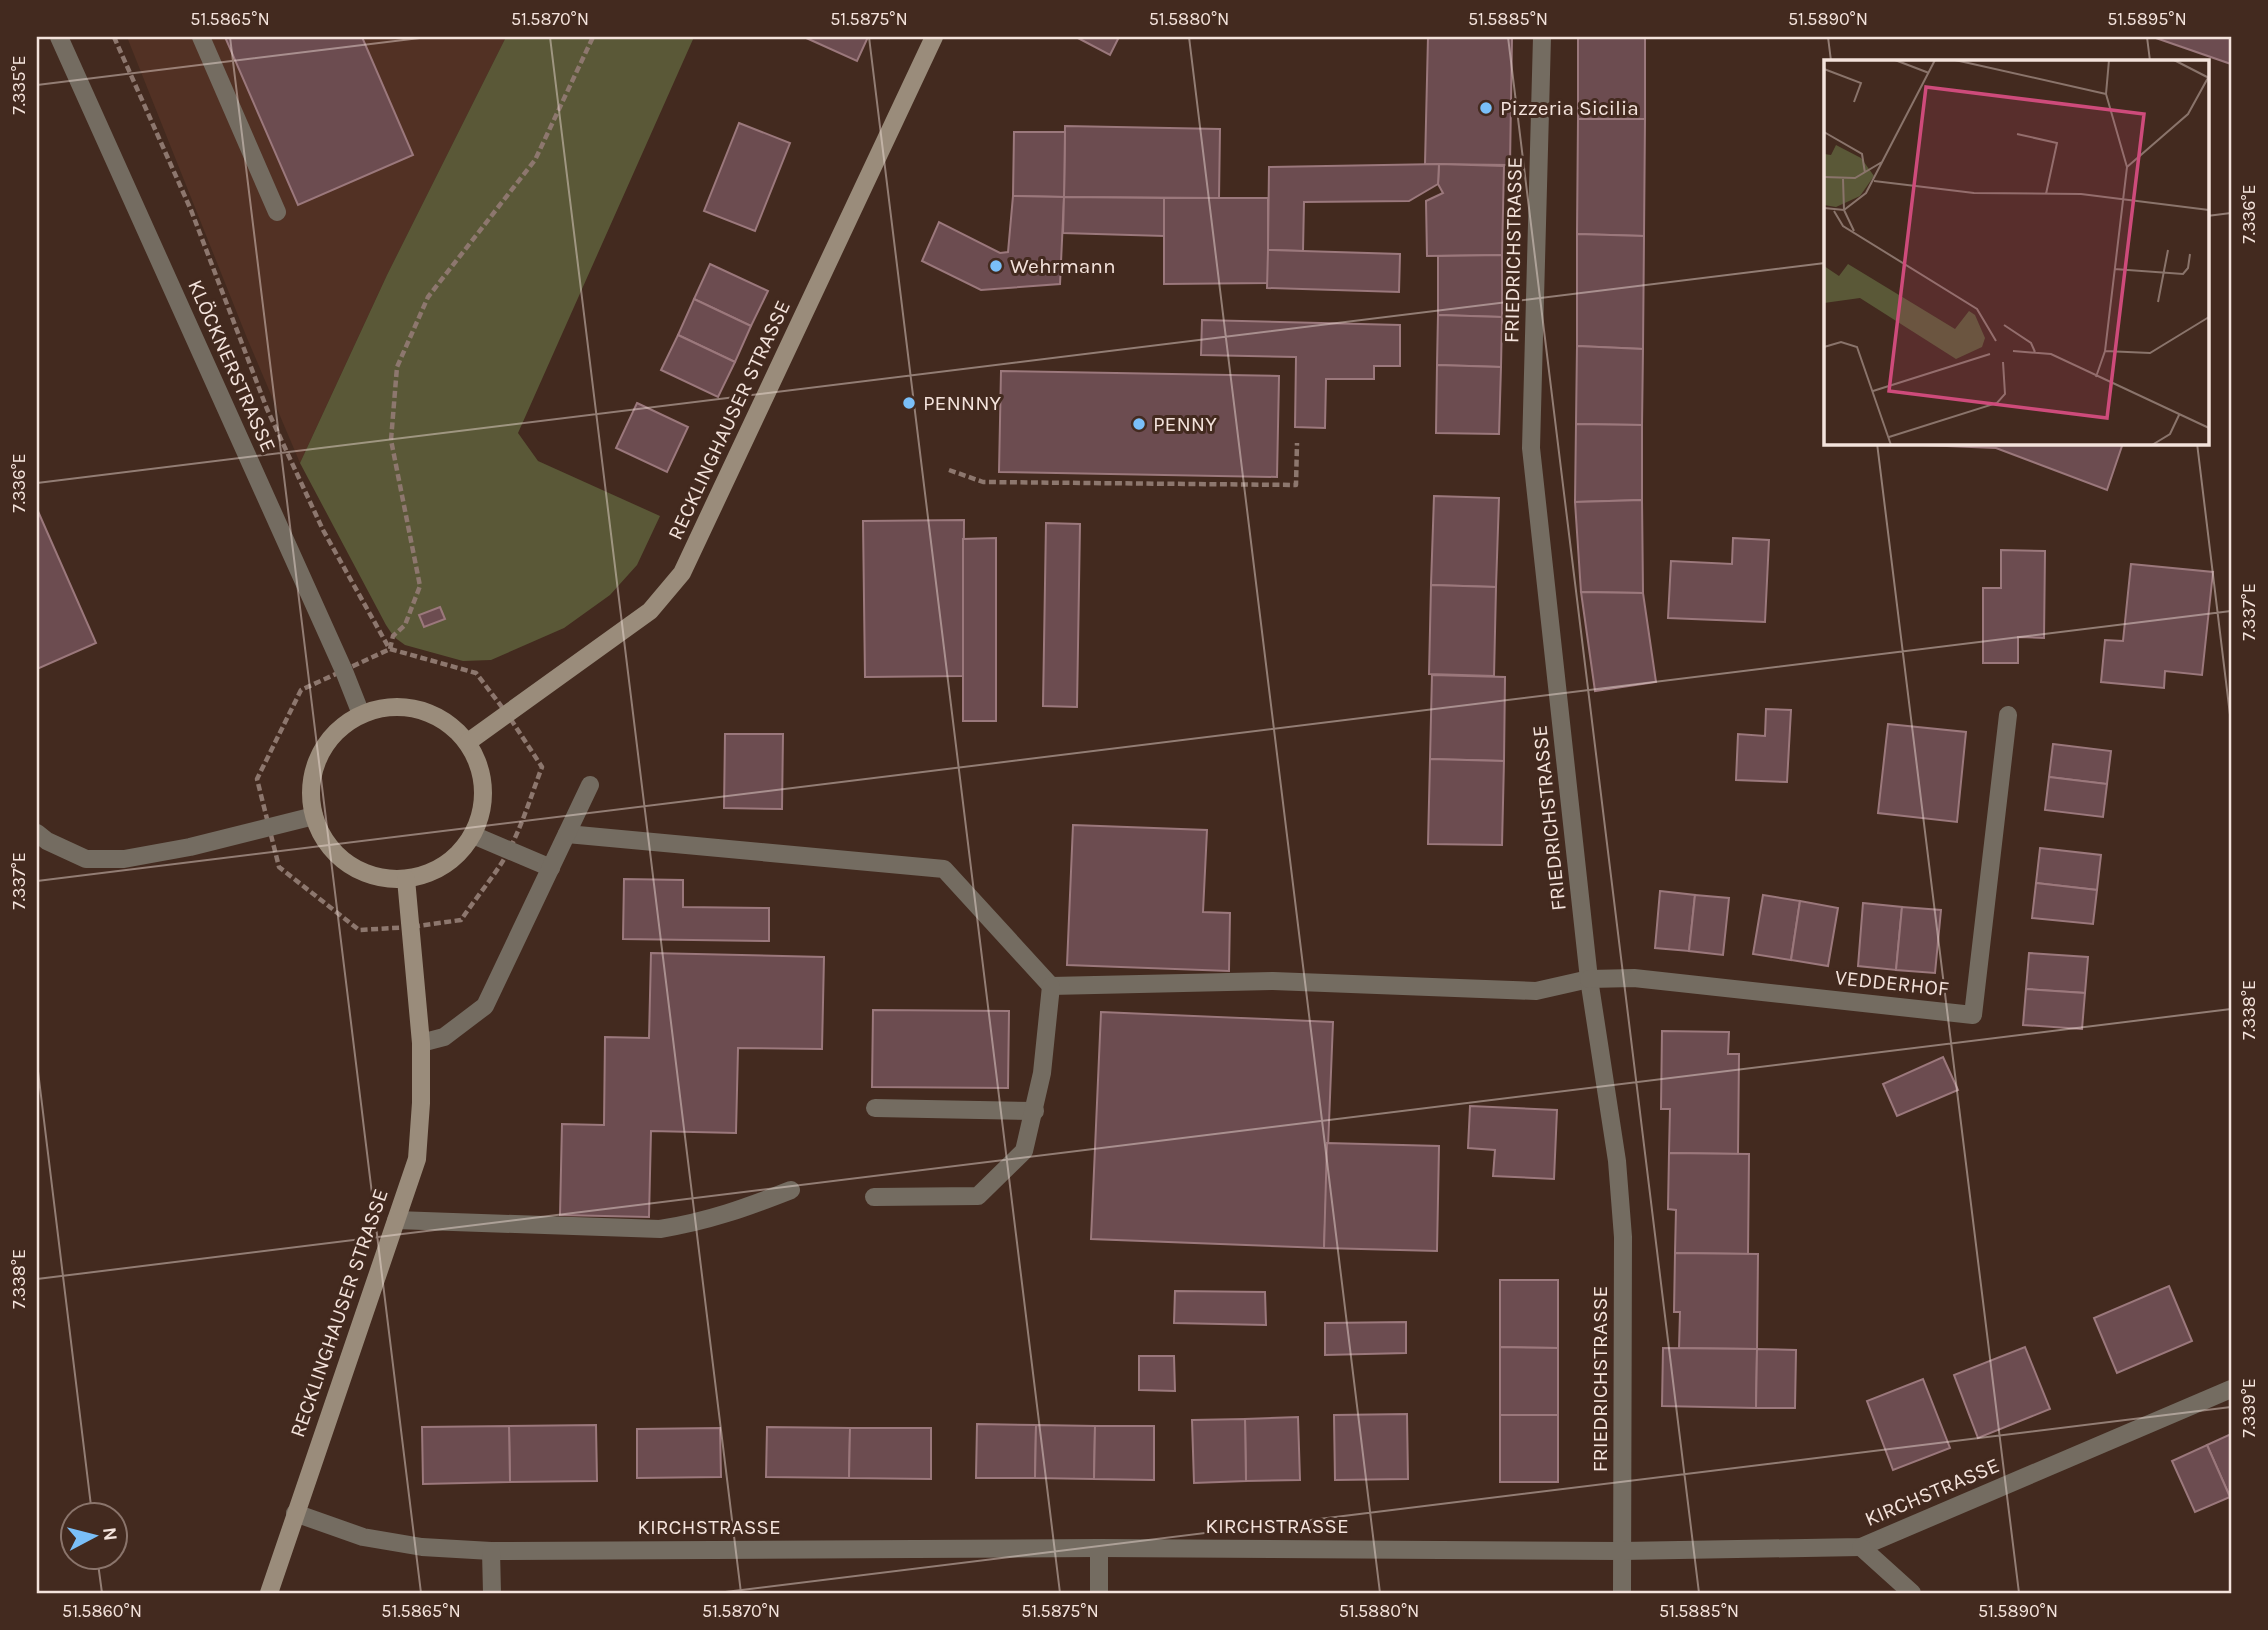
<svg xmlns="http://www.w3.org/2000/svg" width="2268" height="1630" font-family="Karla,sans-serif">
	<rect width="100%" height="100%" fill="#432a1f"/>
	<polygon fill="#523124" points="127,37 506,37 387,275 300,463 247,338"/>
	<polygon fill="#5a5837" points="506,37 694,37 518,433 538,461 660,516 637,565 610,595 564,628 491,660 463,661 405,645 394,637 386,625 300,463 387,275"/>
	<g fill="#6c4c50" stroke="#9b787c" stroke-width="2">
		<polygon points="225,37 362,37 413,155 298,205"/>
		<polygon points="804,37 868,37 857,61"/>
		<polygon points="1076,37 1119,37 1110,55"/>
		<polygon points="1428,37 1512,37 1510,165 1425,164"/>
		<rect x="1578" y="37" width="67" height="82"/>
		<polygon points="2153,37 2231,37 2231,64"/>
		<polygon points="1578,119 1645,119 1644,236 1577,234"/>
		<polygon points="739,123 790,143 755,231 704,211"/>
		<polygon points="1065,126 1220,129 1219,198 1064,197"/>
		<polygon points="1014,132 1065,132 1064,197 1013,196"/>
		<polygon points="1439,164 1504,166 1502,255 1427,256 1426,201 1443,193 1438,184"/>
		<polygon points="1439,164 1438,184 1409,201 1304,202 1303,251 1268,250 1269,167"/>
		<polygon points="1013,196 1064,197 1060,284 981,290 922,261 939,222 1000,253 1008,252"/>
		<polygon points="1064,197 1164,198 1164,236 1063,233"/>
		<polygon points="1164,198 1268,198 1268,283 1164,284"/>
		<polygon points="1577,234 1644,236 1643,349 1577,346"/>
		<polygon points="1268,250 1400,254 1399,292 1267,288"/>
		<polygon points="1502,255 1502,317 1438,315 1438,256"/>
		<polygon points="710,264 768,291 751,326 694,299"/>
		<polygon points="694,299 751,326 735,362 678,335"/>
		<polygon points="1438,315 1502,317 1501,367 1437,365"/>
		<polygon points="1202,320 1400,325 1400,366 1374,366 1374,379 1326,379 1325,428 1295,427 1296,357 1201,355"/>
		<polygon points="678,335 735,362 718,397 661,370"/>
		<polygon points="1577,346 1643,349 1642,425 1576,424"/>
		<polygon points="1437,365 1501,367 1499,434 1436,433"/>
		<polygon points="1001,371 1279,376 1277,477 999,472"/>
		<polygon points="637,403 688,427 667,472 616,448"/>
		<polygon points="1576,424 1642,425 1642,500 1575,502"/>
		<polygon points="1873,443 2123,443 2107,490 1996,448"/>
		<polygon points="1434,496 1499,498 1496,587 1431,585"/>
		<polygon points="1642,500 1643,593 1581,592 1575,502"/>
		<polygon points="37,509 96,643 37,669"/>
		<polygon points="964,520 963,676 865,677 863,521"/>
		<polygon points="1046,523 1080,524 1077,707 1043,706"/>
		<polygon points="996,538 996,721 963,721 963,539"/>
		<polygon points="1733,538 1769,540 1765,622 1668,618 1671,561 1732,564"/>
		<polygon points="2001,550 2045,551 2044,638 2018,637 2018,663 1983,663 1983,588 2001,588"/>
		<polygon points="2131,564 2213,572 2202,675 2165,671 2164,688 2101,682 2105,640 2123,641"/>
		<polygon points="1431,585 1496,587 1494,676 1429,674"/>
		<polygon points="1581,592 1643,593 1656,682 1595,691"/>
		<polygon points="440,607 445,619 424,627 419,615"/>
		<polygon points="1432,675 1505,677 1504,761 1430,759"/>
		<polygon points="1766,709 1791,710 1787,782 1736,780 1738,734 1765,736"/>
		<polygon points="1888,724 1966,732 1957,822 1878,813"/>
		<polygon points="725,734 783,734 782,809 724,808"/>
		<polygon points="2053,744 2111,751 2107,784 2049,777"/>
		<polygon points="1430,759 1504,761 1502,845 1428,844"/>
		<polygon points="2049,777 2107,784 2103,817 2045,810"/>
		<polygon points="1073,825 1207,830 1203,912 1230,913 1229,971 1067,965"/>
		<polygon points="2040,848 2101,855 2097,890 2036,883"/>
		<polygon points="624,879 683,880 683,907 769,908 769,941 623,939"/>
		<polygon points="2036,883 2097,890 2093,924 2032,918"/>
		<polygon points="1660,891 1695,895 1689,951 1655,948"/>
		<polygon points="1695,895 1729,898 1723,955 1689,951"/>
		<polygon points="1763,895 1800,901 1791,960 1753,954"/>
		<polygon points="1800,901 1838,908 1828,966 1791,960"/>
		<polygon points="1863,903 1902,907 1896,970 1858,966"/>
		<polygon points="1902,907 1941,910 1935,973 1896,970"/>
		<polygon points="651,953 824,957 822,1049 738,1048 736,1133 651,1131 649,1217 560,1215 562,1124 604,1125 605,1037 649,1038"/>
		<polygon points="2029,953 2088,957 2085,993 2026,989"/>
		<polygon points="2026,989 2085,993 2082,1029 2023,1025"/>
		<polygon points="873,1010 1009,1011 1008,1088 872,1087"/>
		<polygon points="1101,1012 1333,1022 1324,1248 1091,1239"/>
		<polygon points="1662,1031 1729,1032 1728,1054 1739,1054 1738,1154 1669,1153 1670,1109 1661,1109"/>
		<polygon points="1943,1057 1958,1090 1897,1116 1883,1084"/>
		<polygon points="1470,1106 1557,1110 1554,1179 1493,1176 1495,1150 1468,1148"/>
		<polygon points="1327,1143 1439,1146 1437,1251 1324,1248"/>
		<polygon points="1669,1153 1749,1154 1748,1254 1675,1253 1676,1210 1668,1209"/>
		<polygon points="1675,1253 1758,1254 1757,1349 1679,1348 1680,1312 1674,1312"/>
		<polygon points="1500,1280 1558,1280 1558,1348 1500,1347"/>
		<polygon points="2169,1286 2192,1341 2117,1373 2094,1318"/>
		<polygon points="1175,1291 1265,1292 1266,1325 1174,1323"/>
		<polygon points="1406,1322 1406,1353 1325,1355 1325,1323"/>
		<polygon points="1500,1347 1558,1348 1558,1415 1500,1415"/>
		<polygon points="2025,1347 2050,1409 1978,1438 1954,1375"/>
		<polygon points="1663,1348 1757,1349 1756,1408 1662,1406"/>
		<polygon points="1757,1349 1796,1350 1795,1408 1756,1408"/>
		<polygon points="1139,1356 1174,1356 1175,1391 1139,1390"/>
		<polygon points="1923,1379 1950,1448 1893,1470 1867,1401"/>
		<polygon points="1407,1414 1408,1479 1335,1480 1334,1415"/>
		<rect x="1500" y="1415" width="58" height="67"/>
		<polygon points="1298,1417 1300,1480 1246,1481 1245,1419"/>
		<polygon points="1245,1419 1246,1481 1194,1483 1192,1420"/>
		<polygon points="977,1424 1036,1425 1035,1478 976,1478"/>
		<polygon points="596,1425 597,1481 510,1482 509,1426"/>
		<polygon points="1036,1425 1095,1426 1094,1479 1035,1478"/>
		<polygon points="509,1426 510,1482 423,1484 422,1427"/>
		<polygon points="1095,1426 1154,1426 1154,1480 1094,1479"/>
		<polygon points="767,1427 850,1428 849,1478 766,1477"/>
		<polygon points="720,1428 721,1477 637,1478 637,1429"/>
		<polygon points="850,1428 931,1428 931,1479 849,1478"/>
		<polygon points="2231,1434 2231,1497 2230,1497 2207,1445"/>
		<polygon points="2207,1445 2230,1497 2195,1512 2172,1461"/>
	</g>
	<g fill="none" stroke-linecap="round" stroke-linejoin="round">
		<g stroke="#8d776e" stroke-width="4.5" stroke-dasharray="7 3.5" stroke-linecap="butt">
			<polyline points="114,37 191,210 267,409 323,530 389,648"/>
			<polyline points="949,470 983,482 1296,485 1297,443"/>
			<path d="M390,649L476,673L508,715L542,767C529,801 519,837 499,867C487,885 473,902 461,920L411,927L359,930L279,867L257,779L301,690Z"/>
			<polyline points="390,649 393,636 405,625 420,586 391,440 397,367 428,297 535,160 593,37"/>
		</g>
		<g stroke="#746c61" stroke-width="18">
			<polyline points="201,37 277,212"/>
			<polyline points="567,834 944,869 1051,986 1273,981 1536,991 1589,979"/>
			<polyline points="875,1108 1035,1111"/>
			<polyline points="874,1197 978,1196 1024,1151 1042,1073 1051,986"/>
			<path d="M396,1220L660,1229C709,1221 745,1208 791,1190"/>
		</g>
		<g stroke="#746c61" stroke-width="18">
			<polyline points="1542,37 1531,448 1589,979 1617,1161 1623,1237 1622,1593"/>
			<polyline points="37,833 47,841 86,859 124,859 190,847 314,816"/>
			<polyline points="473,835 551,868"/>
			<polyline points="1589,979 1634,978 1973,1015 2008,715"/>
			<polyline points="421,1043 444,1037 485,1006 590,785"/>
			<polyline points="295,1513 363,1537 422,1547 491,1551 1099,1548 1622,1551 1861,1547 2231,1389"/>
			<polyline points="1861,1547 1912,1593"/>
			<polyline points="1099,1548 1099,1593"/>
			<polyline points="491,1551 492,1593"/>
		</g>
		<polyline stroke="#746c61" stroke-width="18" points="59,37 344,671 361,714"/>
		<g stroke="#9a8c7b" stroke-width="18">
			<circle cx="397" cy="793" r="86"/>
			<polyline points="468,742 650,611 682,573 934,37"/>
			<polyline points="269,1593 417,1159 421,1103 421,1043 406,879"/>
		</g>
	</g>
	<path fill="none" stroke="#f4e3dc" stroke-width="2" stroke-opacity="0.45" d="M230,37L421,1593M550,37L741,1593M869,37L1060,1593M1189,37L1380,1593M1508,37L1699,1593M1828,37L1831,61M2147,37L2150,61M37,85L428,37M2207,216L2231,213M1877,443L2019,1593M2197,443L2231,723M37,483L1825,263M37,881L2231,611M37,1063L92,1514M37,1279L2231,1009M97,1556L102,1593M717,1593L2231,1407"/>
	<g fill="#7abff8" stroke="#432a1f" stroke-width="2.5">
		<circle cx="1486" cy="108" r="7"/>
		<circle cx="996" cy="266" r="7"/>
		<circle cx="909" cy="403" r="7"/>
		<circle cx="1139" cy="424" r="7"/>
	</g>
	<g text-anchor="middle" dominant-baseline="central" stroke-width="6" stroke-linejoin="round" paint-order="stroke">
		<g font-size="21" fill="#f4e3dc" stroke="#432a1f" text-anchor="start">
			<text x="1500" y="108">Pizzeria Sicilia</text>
			<text x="1010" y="266">Wehrmann</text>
			<text x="923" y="403">PENNNY</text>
			<text x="1153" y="424">PENNY</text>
		</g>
		<g font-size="21" fill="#f4e3dc" stroke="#432a1f">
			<text transform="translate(1513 250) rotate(-89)">FRIEDRICHSTRASSE</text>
			<text transform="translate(232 366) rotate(66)">KLÖCKNERSTRASSE</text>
			<text transform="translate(729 420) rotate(-65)">RECKLINGHAUSER STRASSE</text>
			<text transform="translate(1549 818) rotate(-96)">FRIEDRICHSTRASSE</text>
			<text transform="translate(1892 983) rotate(6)">VEDDERHOF</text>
			<text transform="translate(339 1313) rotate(-71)">RECKLINGHAUSER STRASSE</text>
			<text transform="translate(1600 1379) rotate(-90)">FRIEDRICHSTRASSE</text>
			<text transform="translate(1932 1492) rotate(-23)">KIRCHSTRASSE</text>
			<text x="1277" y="1526">KIRCHSTRASSE</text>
			<text x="709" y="1527">KIRCHSTRASSE</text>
		</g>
	</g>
	<g transform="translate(1824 60)">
		<rect width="385" height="385" fill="#432a1f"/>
		<path d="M12,85L37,98L50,116L36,136L12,147L0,145V94L7,95ZM24,204L131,269L145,251L151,255L161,278L158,287L132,299L36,238L0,243V206L15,216Z" fill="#5a5837"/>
		<path fill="none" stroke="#8a746b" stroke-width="2" d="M71,0L105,13M131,0L282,34M350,0L385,18M0,9L37,23L30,42M0,72L38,94L41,113M193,74L233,83L222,134M303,107L364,54L385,16M0,117L31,118L58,102M19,119L20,150L30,171M50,121L150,133L257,134L385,150M0,148L20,150L42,133L111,0M10,151L19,166L153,249L172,281M290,209L359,214L364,208L366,194M334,242L344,190M180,265L207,283L211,292M0,287L17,282L33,287L67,385M189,291L227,294L385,368M281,291L326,293L385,257M272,317L281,291L303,107L282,34L285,0M49,331L166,294M65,377L173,343L181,334L179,302M328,385L346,374L355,355"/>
		<path fill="#ce4b7b" fill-opacity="0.15" stroke="#ce4b7b" stroke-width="3.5" d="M102,27L320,54L283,358L65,331Z"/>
		<rect width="385" height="385" fill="none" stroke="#f4e3dc" stroke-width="3.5"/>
	</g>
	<rect width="2268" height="1630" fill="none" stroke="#432a1f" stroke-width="77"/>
	<g transform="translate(94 1536) rotate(83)"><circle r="33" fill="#432a1f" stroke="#8a746b" stroke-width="2"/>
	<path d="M0-5L12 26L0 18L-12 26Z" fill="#7abff8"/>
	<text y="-10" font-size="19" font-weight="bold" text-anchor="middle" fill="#f4e3dc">N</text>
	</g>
	<rect x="38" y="38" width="2192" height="1554" fill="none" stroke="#f4e3dc" stroke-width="2.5"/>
	<g font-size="18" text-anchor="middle" fill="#f4e3dc">
		<text x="230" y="25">51.5865°N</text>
		<text x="550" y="25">51.5870°N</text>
		<text x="869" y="25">51.5875°N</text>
		<text x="1189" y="25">51.5880°N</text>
		<text x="1508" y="25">51.5885°N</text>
		<text x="1828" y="25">51.5890°N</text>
		<text x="2147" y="25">51.5895°N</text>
		<text transform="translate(19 85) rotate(-90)" y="6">7.335°E</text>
		<text transform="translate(2249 214) rotate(-90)" y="6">7.336°E</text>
		<text transform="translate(19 483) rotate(-90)" y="6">7.336°E</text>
		<text transform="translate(2249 612) rotate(-90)" y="6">7.337°E</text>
		<text transform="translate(19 881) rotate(-90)" y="6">7.337°E</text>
		<text transform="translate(2249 1010) rotate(-90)" y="6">7.338°E</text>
		<text transform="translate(19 1279) rotate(-90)" y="6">7.338°E</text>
		<text transform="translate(2249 1408) rotate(-90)" y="6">7.339°E</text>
		<text x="102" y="1617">51.5860°N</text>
		<text x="421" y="1617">51.5865°N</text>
		<text x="741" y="1617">51.5870°N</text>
		<text x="1060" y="1617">51.5875°N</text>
		<text x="1379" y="1617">51.5880°N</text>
		<text x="1699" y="1617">51.5885°N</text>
		<text x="2018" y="1617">51.5890°N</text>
	</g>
</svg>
